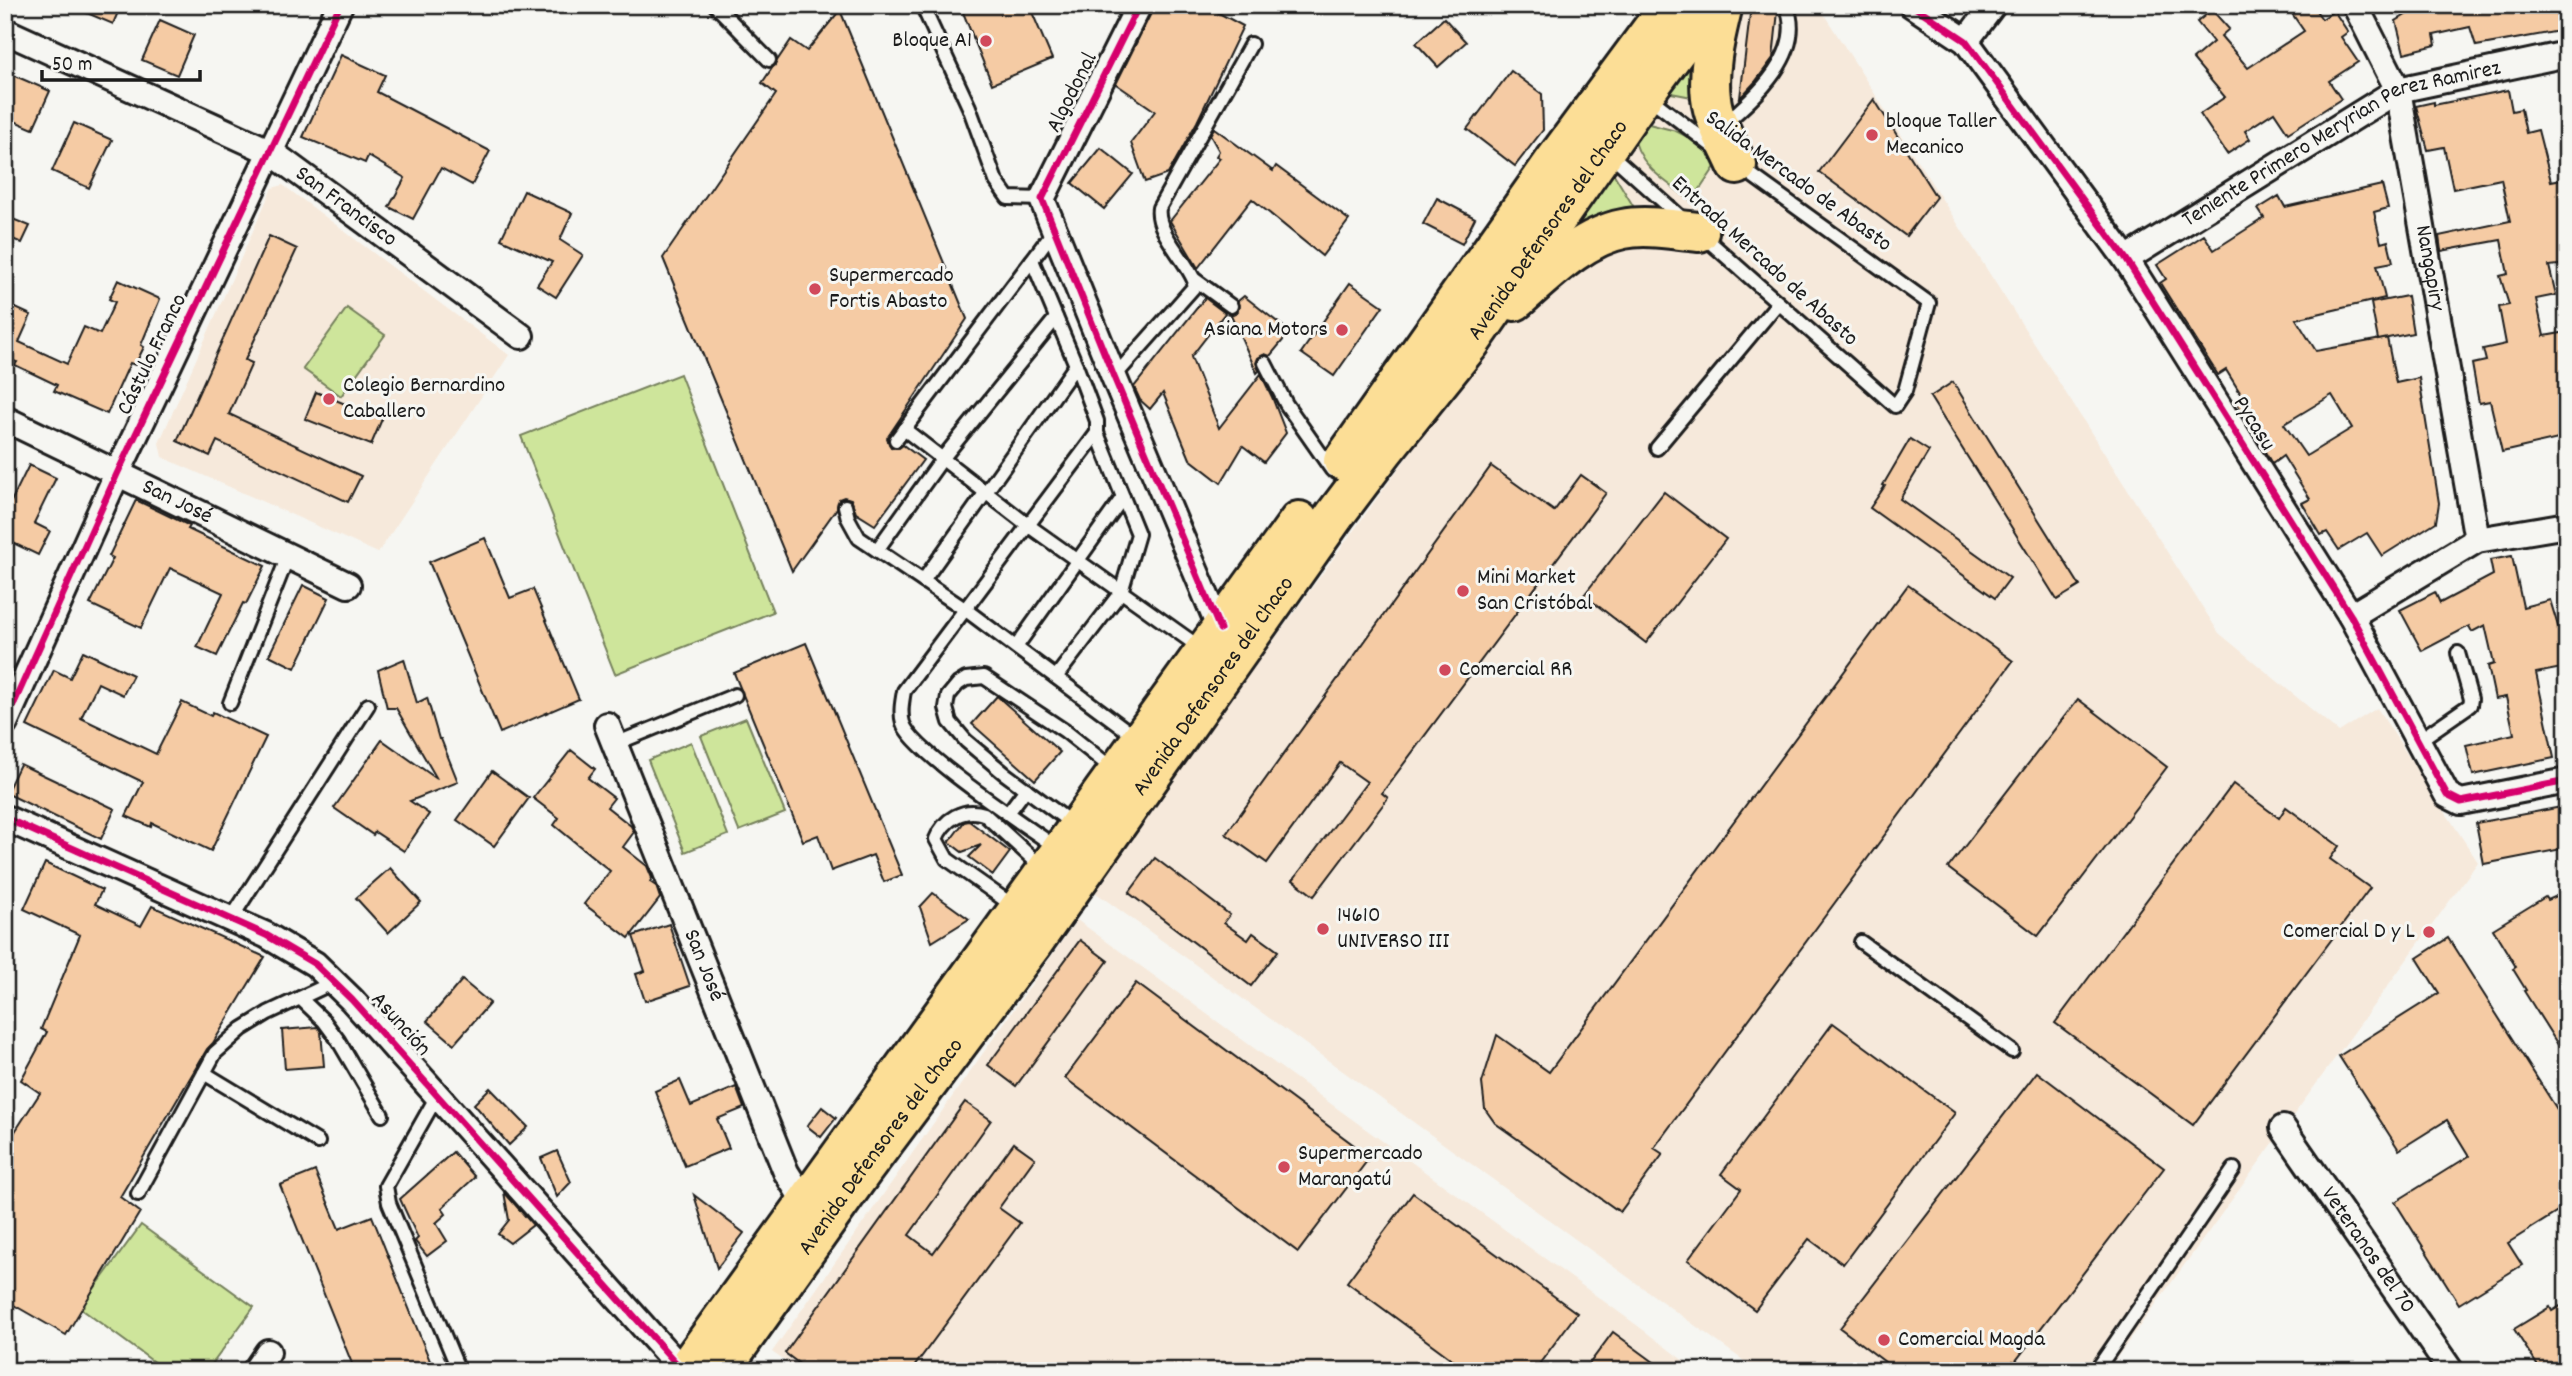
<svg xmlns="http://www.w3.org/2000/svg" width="2572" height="1376" font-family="Dekko,sans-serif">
	<rect width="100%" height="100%" fill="#f6f6f2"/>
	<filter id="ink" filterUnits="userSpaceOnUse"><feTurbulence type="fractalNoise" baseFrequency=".0143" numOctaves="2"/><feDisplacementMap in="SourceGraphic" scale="14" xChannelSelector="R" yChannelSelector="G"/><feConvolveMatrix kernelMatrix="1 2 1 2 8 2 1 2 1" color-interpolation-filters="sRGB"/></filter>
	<g filter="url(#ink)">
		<g fill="#f6e9db">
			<polygon points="1736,5 1818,5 2219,633 2339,732 2377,708 2478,862 2107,1371 1758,1371 1092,890"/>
			<polygon points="283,185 509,355 378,553 162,457 159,443 272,188"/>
			<polygon points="1077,920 1638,1326 1697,1371 799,1371 772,1352"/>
		</g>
		<g fill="#cee59b" stroke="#75805c" stroke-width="2">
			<polygon points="1709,23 1692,97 1666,92"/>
			<path d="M1645,123L1676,131L1723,155L1692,201C1666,182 1636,165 1633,131Z"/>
			<polygon points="1609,166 1635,209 1595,217 1572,230"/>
			<polygon points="347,308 385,335 341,396 303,369"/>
			<polygon points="680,374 773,612 615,674 521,436"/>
			<polygon points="746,718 785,813 739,831 701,736"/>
			<polygon points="691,742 728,835 685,852 648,760"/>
			<polygon points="141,1225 254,1307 207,1371 166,1371 80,1308"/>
		</g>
		<g fill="#f5cba4" stroke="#1c1c1c" stroke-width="2" fill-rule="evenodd">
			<polygon points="68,5 121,5 113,24"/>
			<polygon points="960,5 1029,5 1052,59 992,84"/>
			<polygon points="1155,5 1204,5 1243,26 1197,122 1168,174 1145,182 1131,143 1155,111 1116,84"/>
			<polygon points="2286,5 2312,5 2322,19 2334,11 2348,32 2341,37 2358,62 2329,81 2341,99 2288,133 2274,112 2245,131 2250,139 2227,154 2200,114 2225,97 2193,59 2213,42 2197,22 2212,10 2229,29 2221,36 2248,68 2304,31"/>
			<polygon points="2422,5 2561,5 2565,30 2476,46 2470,27 2434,35 2436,45 2404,53 2396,21"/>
			<polygon points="1751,6 1778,11 1773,58 1755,82 1740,98"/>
			<polygon points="840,10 967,319 887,438 891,447 899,448 903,445 923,460 875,525 856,513 851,499 844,497 839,499 837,508 792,571 663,258 776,94 762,83 791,40 807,51"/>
			<polygon points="1444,18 1466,42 1438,67 1416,43"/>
			<polygon points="160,20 194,35 177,75 142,60"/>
			<polygon points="341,55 385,75 377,92 490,151 472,185 441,168 413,219 389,207 405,178 368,156 365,163 303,137"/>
			<polygon points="1511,71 1542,94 1543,130 1515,166 1467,129"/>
			<polygon points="13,75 50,91 33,129 12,120 14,115 5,111 5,91"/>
			<polygon points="2508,90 2512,111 2521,109 2526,133 2538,130 2551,181 2567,178 2567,264 2549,266 2556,295 2536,299 2544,336 2567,332 2567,437 2502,452 2490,401 2479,403 2472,364 2486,361 2483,349 2506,344 2499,307 2509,305 2500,276 2508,274 2501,240 2441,251 2439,236 2510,221 2501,179 2453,189 2444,147 2428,150 2416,106 2434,102 2434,105"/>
			<polygon points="1874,99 1936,197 1906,236 1819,172"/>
			<polygon points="74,123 112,140 89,188 52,171"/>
			<polygon points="1214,128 1273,171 1276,166 1349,220 1322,256 1252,199 1198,268 1170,221 1220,158 1216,156 1219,151 1210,135"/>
			<polygon points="1101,148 1133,174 1104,209 1072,183"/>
			<path d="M2382,185L2388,208L2374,212L2381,243L2388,241L2393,262L2377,265L2385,298L2296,319L2316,351L2387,338L2396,383L2419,378L2439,503L2436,522L2382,556L2367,533L2339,550L2327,532L2321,535L2302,503L2310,499L2283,456L2272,464L2237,403L2244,399L2226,370L2218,375L2160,283L2166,279L2157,265L2204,235L2214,250L2264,218L2258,209L2279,196L2285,207ZM2332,395L2352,428L2306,456L2284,424Z"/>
			<polygon points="524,191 572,213 560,240 583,255 556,297 537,285 552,262 501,239"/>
			<polygon points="1437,198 1475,218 1462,244 1423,224"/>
			<polygon points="5,216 30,226 22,243 5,236"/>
			<polygon points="269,236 297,249 245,360 252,363 229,414 361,476 348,502 217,441 210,456 177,441"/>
			<polygon points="118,280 160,299 141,345 144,347 135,365 130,363 107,414 54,391 57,385 15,365 17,362 10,360 5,370 5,303 31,315 19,342 67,364 84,327 100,334 115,302 109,299"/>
			<polygon points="1350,283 1383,306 1334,376 1301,353"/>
			<polygon points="1244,296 1290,332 1270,356 1265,354 1258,358 1256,363 1259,371 1257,373 1231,315 1238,311 1238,301"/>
			<polygon points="2407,296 2413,333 2378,340 2371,303"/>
			<polygon points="1205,298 1225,313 1191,357 1219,428 1261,374 1272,397 1286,433 1264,462 1243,446 1221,483 1190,459 1163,393 1150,409 1140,400 1134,387"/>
			<polygon points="1953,382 2080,586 2057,600 1930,397"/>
			<polygon points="316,392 382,419 371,445 305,419"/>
			<polygon points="1910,439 1929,451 1900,499 2010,578 1995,598 1870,508 1885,486 1883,485"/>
			<polygon points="29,465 56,478 34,523 50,531 38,555 5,539 5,514"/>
			<polygon points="1491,466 1554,511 1581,475 1606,493 1382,793 1388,798 1314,896 1293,880 1367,782 1340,763 1267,863 1226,834"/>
			<polygon points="1664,492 1726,539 1646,643 1584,595"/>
			<polygon points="136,500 190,526 188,529 265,566 246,604 243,603 217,656 197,647 223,593 170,568 141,628 90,604 113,558 109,556"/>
			<polygon points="485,538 510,598 533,589 579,699 500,733 429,562"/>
			<polygon points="2512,556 2523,607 2550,600 2558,626 2567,624 2567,667 2536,673 2554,758 2473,775 2466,745 2514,734 2506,697 2495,699 2488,666 2494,664 2485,625 2472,632 2469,626 2422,651 2400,610 2435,592 2440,603 2493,575 2490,560"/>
			<polygon points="303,585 329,598 295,668 269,655"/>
			<polygon points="1908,585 2013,661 1654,1148 1663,1154 1620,1212 1495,1123 1485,1109 1482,1083 1497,1035 1549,1072"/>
			<polygon points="806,643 902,875 884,882 873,855 831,871 818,835 803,841 734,673"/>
			<polygon points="83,651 133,675 123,695 98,683 81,718 156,754 182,702 211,716 213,712 266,737 211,851 152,823 151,827 126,816 143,782 27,726 54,670 70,678"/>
			<polygon points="404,659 417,703 427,698 439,739 441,739 458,782 410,801 429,814 404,851 375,832 373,835 334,808 382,740 437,779 396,708 387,708 378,670"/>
			<polygon points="997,696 1060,752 1035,780 972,724"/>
			<polygon points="2078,699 2167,767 2038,936 1948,868"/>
			<polygon points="571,750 595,769 588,778 614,798 607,807 631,826 634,832 623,847 647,866 652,878 650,882 656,886 660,898 629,938 584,904 610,871 554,825 559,818 533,798"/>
			<polygon points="20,764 115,809 101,839 6,793"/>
			<polygon points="492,771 529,798 494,846 457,820"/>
			<polygon points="2233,784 2279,818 2286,807 2339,846 2330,859 2370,888 2193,1125 2055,1023"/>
			<polygon points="2567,806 2567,848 2484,864 2476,823"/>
			<polygon points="969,821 1010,852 993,875 969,857 981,845 962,852 949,842 964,822"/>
			<polygon points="1155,858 1230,915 1224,923 1248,940 1253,933 1278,951 1251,986 1129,893"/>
			<polygon points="45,863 102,890 95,904 141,926 152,906 265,957 213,1043 207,1049 120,1197 140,1212 66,1335 5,1300 5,1147 40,1093 21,1080 47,1032 41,1029 80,935 24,909"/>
			<polygon points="390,868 421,902 388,933 356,898"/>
			<polygon points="2567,891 2567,1059 2524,991 2526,990 2513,969 2516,967 2493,929 2545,897 2547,900"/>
			<polygon points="933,893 969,919 932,942 920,907"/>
			<polygon points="669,924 690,986 645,1001 636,974 645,971 633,936"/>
			<polygon points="2448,938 2567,1125 2567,1206 2508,1243 2522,1265 2459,1304 2395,1202 2469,1156 2447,1120 2399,1150 2339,1056 2439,993 2417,958"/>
			<polygon points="1080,940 1108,961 1016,1086 988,1065"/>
			<polygon points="462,980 490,1003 454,1044 427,1021"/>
			<polygon points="1136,983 1370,1157 1298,1252 1065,1078"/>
			<polygon points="1833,1023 1955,1113 1843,1264 1809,1239 1755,1310 1688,1260 1741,1189 1721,1174"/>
			<polygon points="318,1027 321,1032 324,1066 285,1069 282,1030"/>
			<polygon points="2037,1072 2164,1168 2008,1371 1897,1371 1840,1328"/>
			<polygon points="680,1080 691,1106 736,1087 744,1108 717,1119 729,1148 685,1166 655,1091"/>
			<polygon points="490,1088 528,1127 509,1145 474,1104"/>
			<polygon points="965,1102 991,1120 909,1235 933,1253 1014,1143 1035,1158 999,1208 1020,1223 911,1371 809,1371 785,1353"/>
			<polygon points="822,1107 836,1118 821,1137 807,1126"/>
			<polygon points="557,1151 571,1182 557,1197 541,1158"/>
			<polygon points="453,1152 475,1177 442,1208 446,1214 436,1223 447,1241 427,1256 415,1241 418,1238 400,1199"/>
			<polygon points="315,1171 339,1229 372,1216 434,1371 355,1371 280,1185"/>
			<polygon points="504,1192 533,1225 510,1243 498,1234 509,1220"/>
			<polygon points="1413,1193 1577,1313 1534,1371 1468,1371 1347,1282"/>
			<polygon points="694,1195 744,1233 717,1268"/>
			<polygon points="2567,1302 2567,1366 2558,1371 2541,1371 2514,1329 2550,1307 2552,1311"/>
			<polygon points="1613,1332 1666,1371 1584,1371"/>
		</g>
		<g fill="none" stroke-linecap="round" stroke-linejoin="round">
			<g stroke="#1c1c1c" stroke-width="18">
				<g id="service">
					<polyline points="715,5 769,60"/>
					<polyline points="922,5 969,107 996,181 1008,198 1042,199"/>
					<polyline points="1647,96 1716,149"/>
					<path d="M1723,125C1754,98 1807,53 1786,5"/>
					<polyline points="1607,151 1685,221"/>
					<path d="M1055,229L1032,260L1076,365L1097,421V433L904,691C902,702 900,713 903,723C911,751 1028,827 1057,848"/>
					<polyline points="1702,235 1895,406 1905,391 1929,303 1739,166"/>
					<polyline points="1194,279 1231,306"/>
					<polyline points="1265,363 1286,404 1332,470"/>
					<path d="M1114,377L1193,288L1195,283C1188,261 1155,232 1159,208L1251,44"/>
					<polyline points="904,429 1029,526 1202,649"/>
					<polyline points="896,440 1032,260"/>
					<polyline points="1657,448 1778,303"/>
					<polyline points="845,506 848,518 859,538 966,610 1137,738"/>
					<polyline points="877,550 942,459 1056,318"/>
					<polyline points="923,581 1076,365"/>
					<polyline points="1016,647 1123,497"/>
					<polyline points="1056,677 1121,592 1138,534 1097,433"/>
					<polyline points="230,703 288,556"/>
					<polyline points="2418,741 2470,705 2471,699 2458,653"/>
					<polyline points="615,744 735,695"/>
					<polyline points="1008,813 1026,789"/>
					<polyline points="1074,825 1004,773 966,741 950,722 946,708 948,696 958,684 966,679 984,677 1065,731 1114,770"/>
					<path d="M1015,907L947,859L936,839C944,819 964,807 984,814L1044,869"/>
					<polyline points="231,919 368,705"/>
					<polyline points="1861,942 2012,1051"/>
					<polyline points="300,998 324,1021 338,1040 382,1115"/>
					<polyline points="204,1073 318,1142"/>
					<polyline points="437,1096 386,1186 389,1203 459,1371"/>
					<polyline points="138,1194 215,1053 242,1029 268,1013 334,982"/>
					<polyline points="2096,1371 2234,1169"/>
				</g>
			</g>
			<g stroke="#1c1c1c" stroke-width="30">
				<g id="minor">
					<polyline points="1139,5 1042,199 1114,377 1220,629"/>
					<polyline points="1912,5 1966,41 2126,259 2351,616 2447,795 2461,802 2567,781"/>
					<path id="s1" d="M2355,5L2398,90L2477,540"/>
					<path id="s2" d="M5,31L271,152L521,336"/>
					<polyline points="1966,41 1993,5"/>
					<path id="s3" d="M2126,259L2398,90L2567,54"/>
					<path id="s4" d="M5,419L348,585"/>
					<polyline points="2351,616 2477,540 2567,525"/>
					<polyline points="5,723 117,474 340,5"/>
					<path id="s5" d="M607,725L786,1172L806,1204"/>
					<polyline points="5,818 266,935 315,964 352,1000 683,1371"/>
					<path id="s6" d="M2283,1128L2451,1371"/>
					<polyline points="255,1371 268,1352"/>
				</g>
			</g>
			<g stroke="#1c1c1c" stroke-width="44">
				<g id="trunk">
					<path d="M1723,5C1715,37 1705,77 1713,109C1718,128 1729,147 1737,165"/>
					<path d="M1515,301C1546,274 1582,237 1623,229C1647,224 1674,230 1699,232"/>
					<polyline points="1343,461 1554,162 1670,5"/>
					<polyline points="685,1371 1299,521"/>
					<path id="s7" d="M720,1371L863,1170L1033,943L1335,515L1384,450L1470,343L1644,94L1710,5"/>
				</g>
			</g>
			<use href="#service" stroke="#f6f6f2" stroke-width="12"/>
			<use href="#minor" stroke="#f6f6f2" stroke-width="24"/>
			<use href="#trunk" stroke="#fcde96" stroke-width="38"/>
			<g stroke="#f6f6f2" stroke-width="11">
				<g id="cycleway">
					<polyline points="1139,5 1042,199 1114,377 1220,629"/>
					<polyline points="1912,5 1966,41 2126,259 2351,616 2447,795 2461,802 2567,781"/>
					<polyline points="5,723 117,474 340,5"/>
					<polyline points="5,818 266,935 315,964 352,1000 683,1371"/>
				</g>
			</g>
			<use href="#cycleway" stroke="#d6006c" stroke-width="7"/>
		</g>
	</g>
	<g fill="#d1495b" stroke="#f6f6f2" stroke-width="2.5">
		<circle cx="986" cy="41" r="7"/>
		<circle cx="1872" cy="135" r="7"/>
		<circle cx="815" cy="289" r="7"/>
		<circle cx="1342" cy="330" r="7"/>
		<circle cx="329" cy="399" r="7"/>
		<circle cx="1463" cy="591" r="7"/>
		<circle cx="1445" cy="670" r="7"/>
		<circle cx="1323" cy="929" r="7"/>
		<circle cx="2429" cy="932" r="7"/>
		<circle cx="1284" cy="1167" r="7"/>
		<circle cx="1884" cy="1340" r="7"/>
	</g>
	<g text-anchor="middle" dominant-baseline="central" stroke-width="6" stroke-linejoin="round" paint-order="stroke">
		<g font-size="23" fill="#1c1c1c" stroke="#f6f6f2" text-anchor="start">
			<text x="972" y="41" text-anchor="end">Bloque A1</text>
			<text x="1886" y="122">bloque Taller<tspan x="1886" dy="26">Mecanico</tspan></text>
			<text x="829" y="276">Supermercado<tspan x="829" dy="26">Fortis Abasto</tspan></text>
			<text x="1328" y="330" text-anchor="end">Asiana Motors</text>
			<text x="343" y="386">Colegio Bernardino<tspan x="343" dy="26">Caballero</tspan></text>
			<text x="1477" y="578">Mini Market<tspan x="1477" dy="26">San Cristóbal</tspan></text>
			<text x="1459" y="670">Comercial RR</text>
			<text x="1337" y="916">14610<tspan x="1337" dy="26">UNIVERSO III</tspan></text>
			<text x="2415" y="932" text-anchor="end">Comercial D y L</text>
			<text x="1298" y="1154">Supermercado<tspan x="1298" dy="26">Marangatú</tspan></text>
			<text x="1898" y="1340">Comercial Magda</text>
		</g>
		<g font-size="23" fill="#1c1c1c" stroke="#f6f6f2">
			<text transform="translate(1073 93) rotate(-63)">Algodonal</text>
			<text stroke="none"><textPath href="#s3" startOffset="247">Teniente Primero Meryrian Perez Ramirez</textPath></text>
			<text transform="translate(1798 182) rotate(36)">Salida Mercado de Abasto</text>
			<text stroke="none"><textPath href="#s2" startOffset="385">San Francisco</textPath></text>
			<text stroke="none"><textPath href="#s7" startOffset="1410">Avenida Defensores del Chaco</textPath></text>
			<text transform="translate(1764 262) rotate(42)">Entrada Mercado de Abasto</text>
			<text stroke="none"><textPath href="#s1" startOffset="276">Nangapiry</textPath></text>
			<text transform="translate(153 355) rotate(-64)">Cástulo Franco</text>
			<text transform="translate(2253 424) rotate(58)">Pycasu</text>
			<text stroke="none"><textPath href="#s4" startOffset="191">San José</textPath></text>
			<text stroke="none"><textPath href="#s7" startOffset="844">Avenida Defensores del Chaco</textPath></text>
			<text stroke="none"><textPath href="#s5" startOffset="259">San José</textPath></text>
			<text transform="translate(400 1025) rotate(48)">Asunción</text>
			<text stroke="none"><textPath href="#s7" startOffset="276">Avenida Defensores del Chaco</textPath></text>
			<text stroke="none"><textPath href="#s6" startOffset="149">Veteranos del 70</textPath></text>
		</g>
	</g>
	<rect width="2572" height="1376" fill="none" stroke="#f6f6f2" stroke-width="28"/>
	<rect x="14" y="14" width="2544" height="1348" fill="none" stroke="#1c1c1c" stroke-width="2.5" filter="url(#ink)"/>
	<path d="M42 70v10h158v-10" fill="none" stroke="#1c1c1c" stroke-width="3.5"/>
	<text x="52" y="70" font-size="21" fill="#1c1c1c" stroke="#f6f6f2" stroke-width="5" paint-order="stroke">50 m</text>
</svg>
